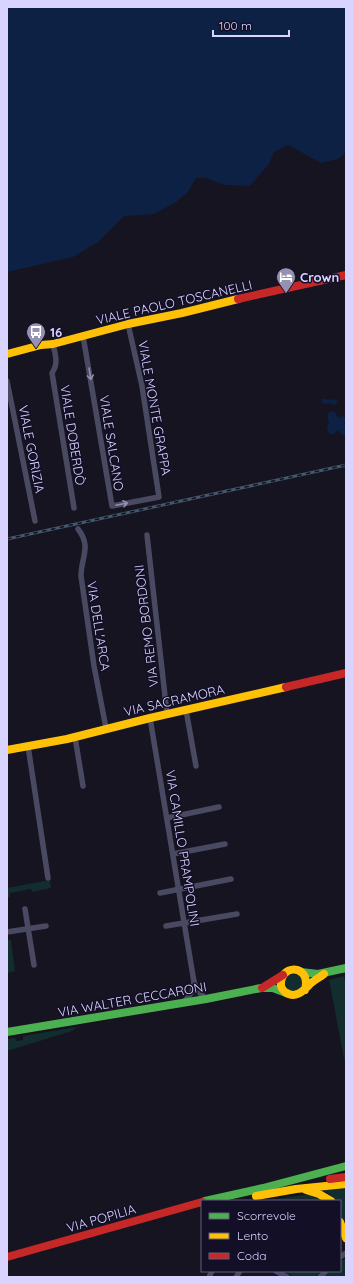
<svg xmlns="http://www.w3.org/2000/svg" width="353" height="1284" font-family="Quicksand,sans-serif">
	<rect width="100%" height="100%" fill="#161421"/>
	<g fill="#132c2d">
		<polygon points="50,880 51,888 32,892 31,889 10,893 10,897 7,897 7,888"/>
		<polygon points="7,940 11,940 15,971 7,973"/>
		<circle cx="294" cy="983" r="9"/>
		<polygon points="344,976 346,985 346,1068 329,980"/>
		<polygon points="77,1027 72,1031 7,1051 7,1039 15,1038 16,1041 23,1040 23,1036"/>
		<polygon points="346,1187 346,1212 344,1224 343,1225 340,1210 340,1201 336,1201 330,1195 323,1190"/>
		<polygon points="304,1195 312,1195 324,1201 263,1201"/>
		<polygon points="346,1258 346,1277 324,1277 330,1271 340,1271 340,1262"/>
		<polygon points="283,1271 321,1271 315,1277 294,1277"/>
	</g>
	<g fill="#0d2144">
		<polygon points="7,7 346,7 346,152 338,159 321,163 288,145 274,152 269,164 250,186 224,185 206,178 196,178 188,192 176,202 154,214 124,216 98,242 73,257 7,272"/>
		<path d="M322,399C326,398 329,401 336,399L338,402L334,405L330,403L324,404L322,402Z"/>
		<path d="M330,411L336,413L338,418L343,416L346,418V422L343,424L346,426V434L342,435L338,430L334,434C329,434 327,432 327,428L329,423L327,416Z"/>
	</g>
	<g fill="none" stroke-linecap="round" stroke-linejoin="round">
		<g stroke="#4a4962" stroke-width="5.5">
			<polyline points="83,336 112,506 159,497 142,386 128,324"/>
			<path d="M53,344C55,354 59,363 52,373L74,508"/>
			<polyline points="7,381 35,521"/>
			<path d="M78,529C92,547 81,557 81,576L94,666L106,728"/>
			<polyline points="147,535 167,714"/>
			<polyline points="186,710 196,766"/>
			<polyline points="150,718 194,982 198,991 206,999"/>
			<polyline points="75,737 83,786"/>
			<polyline points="28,746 48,878"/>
			<polyline points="167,818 219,807"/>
			<polyline points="173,854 225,844"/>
			<polyline points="160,893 231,879"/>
			<polyline points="25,909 34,965"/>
			<polyline points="166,926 237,914"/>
			<polyline points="7,932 46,926"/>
			<polyline points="184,1002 192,992 194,982"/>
			<polyline points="340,1257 346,1253"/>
			<polyline points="276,1271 287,1277"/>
			<polyline points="209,1277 212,1271"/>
			<polyline points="236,1277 240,1271"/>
			<polyline points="320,1277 326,1271"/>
		</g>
		<g stroke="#4caf50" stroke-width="8">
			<polyline points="301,972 318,974 346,968"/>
			<polyline points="7,1032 206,999 261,988 273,988 286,993"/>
			<polyline points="205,1201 263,1188 346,1166"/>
		</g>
		<g stroke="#ffc107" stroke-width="8">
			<polyline points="7,354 41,345 53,344 128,324 182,313 238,299"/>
			<polyline points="7,750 67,739 150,718 286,687"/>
			<path d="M305,990C311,967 287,964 282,978C280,983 280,988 285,992C296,1000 304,990 311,983C315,980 320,977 324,974"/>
			<polyline points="306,1190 319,1194 331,1201"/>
			<polyline points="256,1196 296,1189 346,1184"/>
			<polyline points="340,1222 346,1238"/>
		</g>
		<g stroke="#c62828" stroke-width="8">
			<polyline points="238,299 346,275"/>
			<polyline points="286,687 346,673"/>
			<polyline points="262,988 283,975"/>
			<polyline points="330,1179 346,1177"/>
			<polyline points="7,1257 202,1202"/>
		</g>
		<g stroke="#43596b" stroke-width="3">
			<polyline id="rail" points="7,539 346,465"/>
		</g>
		<use href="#rail" stroke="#130f26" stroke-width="1.5" stroke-dasharray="4.5" stroke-linecap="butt"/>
	</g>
	<defs><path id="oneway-shaft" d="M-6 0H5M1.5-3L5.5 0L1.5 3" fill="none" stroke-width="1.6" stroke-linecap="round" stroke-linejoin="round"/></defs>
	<g stroke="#928eb0">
		<use href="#oneway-shaft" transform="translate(90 374) rotate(81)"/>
		<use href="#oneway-shaft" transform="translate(122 504) rotate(-12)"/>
	</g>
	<defs>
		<g id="hotel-pin" transform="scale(1)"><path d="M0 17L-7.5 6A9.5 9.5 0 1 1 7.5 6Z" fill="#9591b1" stroke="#130f26"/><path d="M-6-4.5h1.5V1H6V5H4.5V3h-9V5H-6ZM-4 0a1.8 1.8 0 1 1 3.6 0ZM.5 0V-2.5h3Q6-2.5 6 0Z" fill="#fff"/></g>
		<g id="bus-pin" transform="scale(1)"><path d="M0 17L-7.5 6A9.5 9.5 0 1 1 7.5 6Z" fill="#9591b1" stroke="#130f26"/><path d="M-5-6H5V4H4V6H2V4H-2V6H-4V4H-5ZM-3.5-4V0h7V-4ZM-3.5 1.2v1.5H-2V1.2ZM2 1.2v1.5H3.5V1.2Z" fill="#fff"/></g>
	</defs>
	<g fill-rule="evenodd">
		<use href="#hotel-pin" x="286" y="277"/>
		<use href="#bus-pin" x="36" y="332"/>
	</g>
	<g text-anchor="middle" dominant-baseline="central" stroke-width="3" stroke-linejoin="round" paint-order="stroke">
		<g font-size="13" font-weight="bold" fill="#d9d4ff" stroke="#130f26" text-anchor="start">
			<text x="300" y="277">Crown</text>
			<text x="50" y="332">16</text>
		</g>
		<g font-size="13" fill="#d9d4ff" stroke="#130f26">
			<text transform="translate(174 302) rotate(-13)">VIALE PAOLO TOSCANELLI</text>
			<text transform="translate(155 408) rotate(80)">VIALE MONTE GRAPPA</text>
			<text transform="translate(73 435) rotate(81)">VIALE DOBERDÒ</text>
			<text transform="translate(112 443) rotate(81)">VIALE SALCANO</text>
			<text transform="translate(32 449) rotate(79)">VIALE GORIZIA</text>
			<text transform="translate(99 626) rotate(81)">VIA DELL'ARCA</text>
			<text transform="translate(146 626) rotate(-97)">VIA REMO BORDONI</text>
			<text transform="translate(174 700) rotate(-13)">VIA SACRAMORA</text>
			<text transform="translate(183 848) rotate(81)">VIA CAMILLO PRAMPOLINI</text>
			<text transform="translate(132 999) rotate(-10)">VIA WALTER CECCARONI</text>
			<text transform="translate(101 1218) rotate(-16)">VIA POPILIA</text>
		</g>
	</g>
	<rect width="353" height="1284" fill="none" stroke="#d9d4ff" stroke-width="16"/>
	<rect x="201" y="1200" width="140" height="72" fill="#130f26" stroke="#625e7d"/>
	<rect x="209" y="1213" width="20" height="6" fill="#4caf50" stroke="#625e7d"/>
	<text x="237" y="1220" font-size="12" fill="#d9d4ff">Scorrevole</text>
	<rect x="209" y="1233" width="20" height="6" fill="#ffc107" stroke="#625e7d"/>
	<text x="237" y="1240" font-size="12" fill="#d9d4ff">Lento</text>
	<rect x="209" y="1253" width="20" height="6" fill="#c62828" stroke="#625e7d"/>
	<text x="237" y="1260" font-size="12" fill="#d9d4ff">Coda</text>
	<path d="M213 30v6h76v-6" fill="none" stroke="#d9d4ff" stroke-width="2"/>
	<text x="219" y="30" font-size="12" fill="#d9d4ff" stroke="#130f26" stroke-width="3" paint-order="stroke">100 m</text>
</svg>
